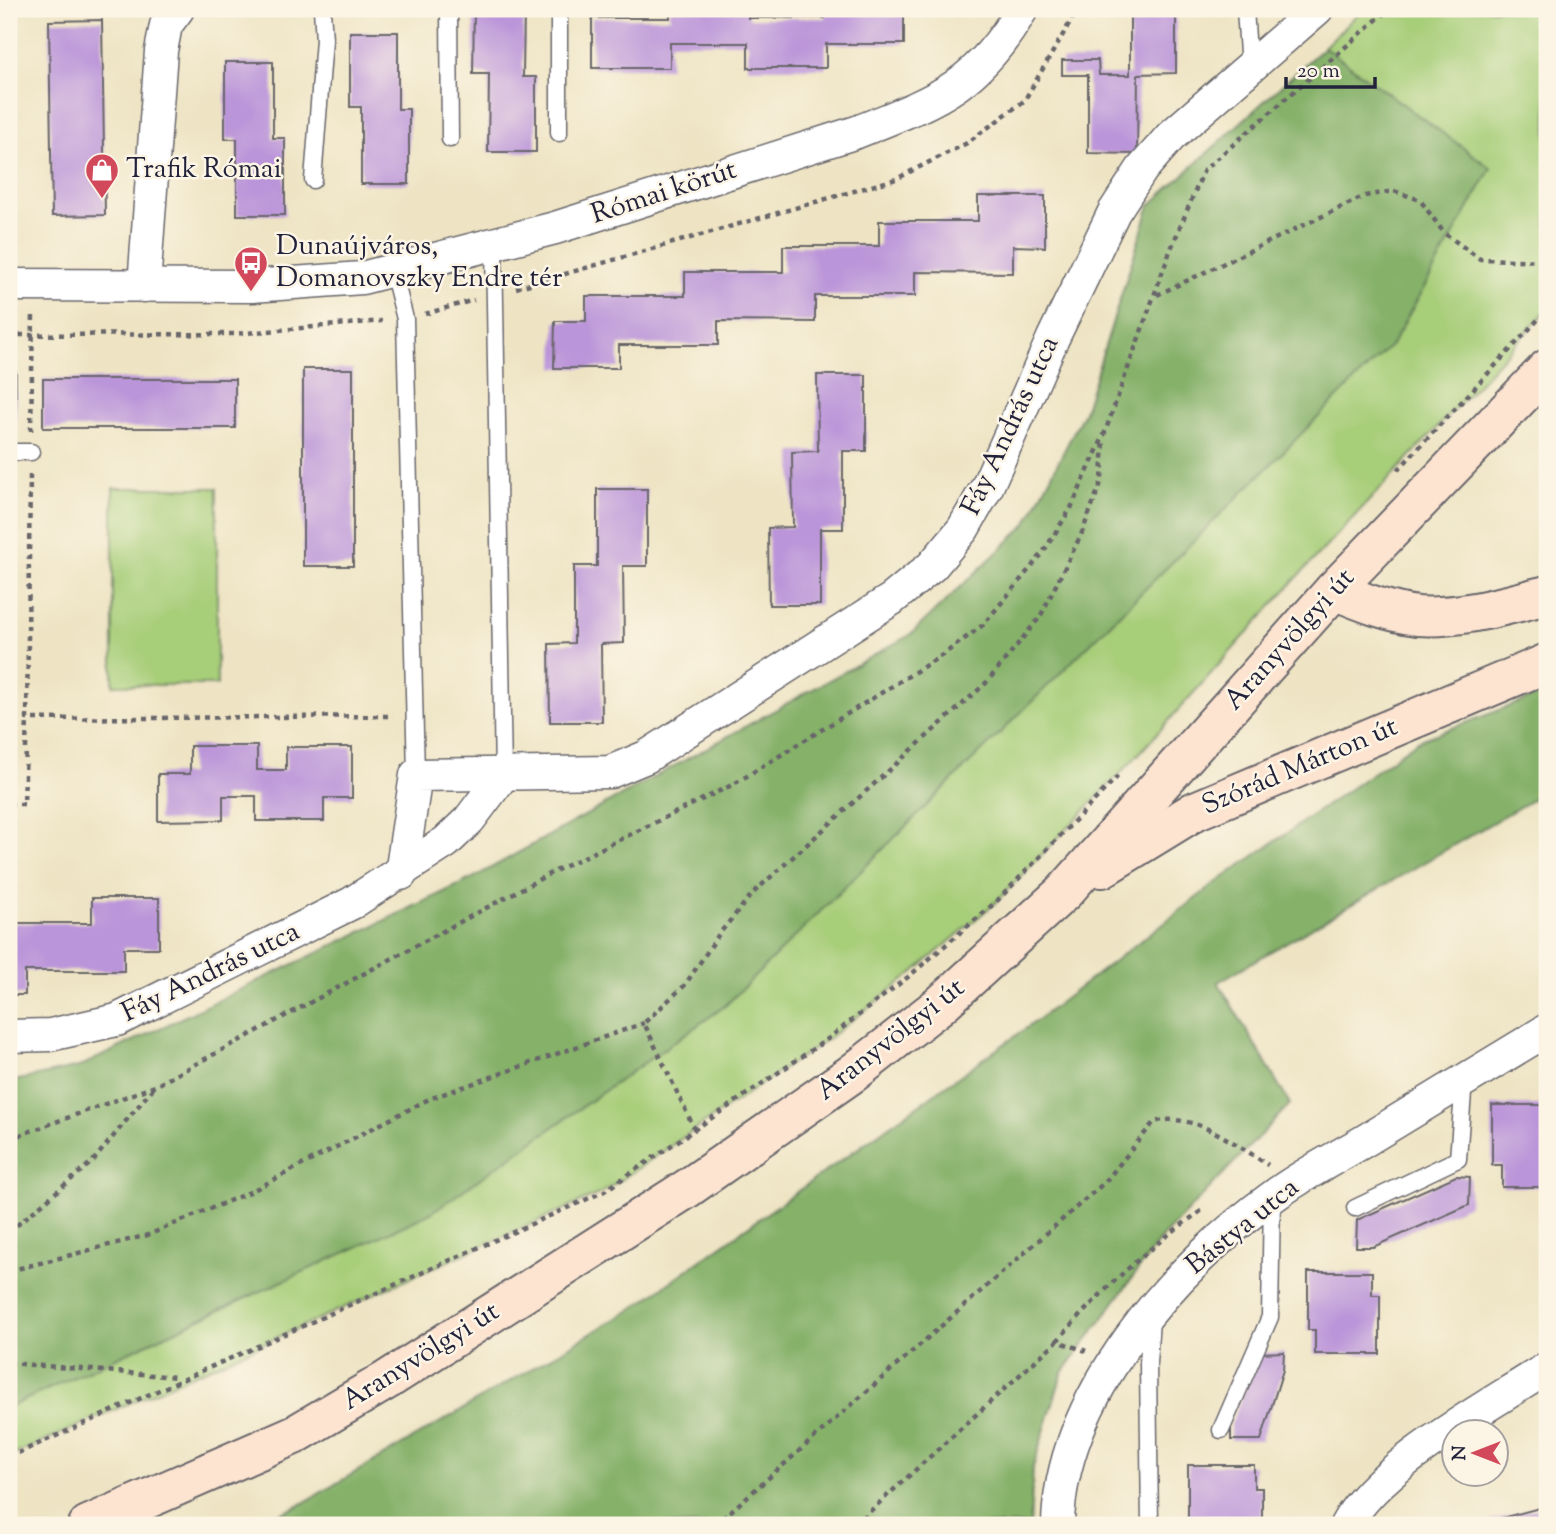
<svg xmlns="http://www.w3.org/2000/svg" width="1556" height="1534" font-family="'Sorts Mill Goudy',serif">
	<rect width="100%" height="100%" fill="#fcf5e5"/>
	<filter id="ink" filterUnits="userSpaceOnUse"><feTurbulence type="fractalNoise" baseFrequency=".0143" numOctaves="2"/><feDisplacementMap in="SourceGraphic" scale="14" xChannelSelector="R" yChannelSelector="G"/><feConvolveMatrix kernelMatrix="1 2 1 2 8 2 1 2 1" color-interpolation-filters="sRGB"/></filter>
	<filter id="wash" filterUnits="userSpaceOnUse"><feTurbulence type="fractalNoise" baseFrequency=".00686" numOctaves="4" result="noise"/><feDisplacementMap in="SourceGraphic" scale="28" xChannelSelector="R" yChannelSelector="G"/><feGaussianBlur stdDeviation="1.57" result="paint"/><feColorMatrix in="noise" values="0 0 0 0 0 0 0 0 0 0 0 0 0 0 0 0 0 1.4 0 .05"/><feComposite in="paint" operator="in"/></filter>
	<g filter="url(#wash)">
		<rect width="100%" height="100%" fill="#eee4c4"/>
		<g fill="#a7ce79" stroke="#64785a" stroke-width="2">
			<polygon points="1363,9 1547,9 1547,310 1293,582 1137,756 996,902 908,977 829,1038 603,1192 9,1457 9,1407 431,1213 1490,168 1324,47"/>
			<rect x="113" y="488" width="104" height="197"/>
		</g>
		<g fill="#85b169" stroke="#546a52" stroke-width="2">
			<polygon points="1324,47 1491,168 1393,343 725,1006 431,1213 9,1407 9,1082 79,1067 471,879 910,635 1026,525 1084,412 1150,205"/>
			<polygon points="1547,692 1547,791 1218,982 1290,1104 1160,1240 1062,1374 1033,1467 1030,1525 255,1525 298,1506 631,1310 1028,1027 1217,882 1418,741"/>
		</g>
		<g id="blocks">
			<g fill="#bb95d9">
				<polygon points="474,9 524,9 523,77 536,77 536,152 488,152 489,74 473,74"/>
				<polygon points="670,9 748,9 748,18 825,18 825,9 904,9 904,44 826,44 826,68 748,68 748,43 670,43 670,68 592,68 592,18 670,18"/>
				<polygon points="1130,9 1176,9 1176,73 1138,74 1137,154 1088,153 1088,75 1062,75 1062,60 1098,60 1099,75 1130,75"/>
				<polygon points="102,20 105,215 52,216 49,21"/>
				<polygon points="350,32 398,32 398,109 409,109 409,184 361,184 361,107 350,107"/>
				<polygon points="225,62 273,62 273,138 285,138 285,215 237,215 237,139 225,139"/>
				<polygon points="978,196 1045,196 1045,247 1013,246 1013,273 915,272 915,296 815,296 815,322 718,321 718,345 619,345 619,368 554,368 555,321 586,321 586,296 685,296 685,272 783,272 783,246 879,246 879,221 978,221"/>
				<rect x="303" y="369" width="50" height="197"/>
				<rect x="9" y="371" width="7" height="49"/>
				<polygon points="817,375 866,375 866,451 843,451 843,529 820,529 820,605 769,605 768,528 793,527 792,452 818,451"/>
				<rect x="43" y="379" width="192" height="49"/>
				<polygon points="597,489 647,489 647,566 623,566 624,643 601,644 602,722 550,722 549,644 574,643 574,566 597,566"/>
				<polygon points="190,746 257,746 257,770 286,770 286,747 352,747 352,798 324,798 324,821 256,821 256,796 223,796 223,820 158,821 158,774 190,774"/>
				<polygon points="92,898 159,898 159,948 124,948 124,971 25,971 25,995 9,995 9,923 92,923"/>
				<polygon points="1492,1105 1547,1105 1547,1187 1502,1187 1502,1165 1492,1165"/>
				<polygon points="1456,1176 1470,1177 1469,1205 1373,1247 1356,1247 1357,1220"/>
				<polygon points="1308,1272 1372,1272 1372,1295 1380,1295 1380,1354 1315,1354 1315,1330 1308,1330"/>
				<polygon points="1284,1352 1283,1370 1261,1440 1231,1440 1231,1424 1259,1353"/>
				<polygon points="1188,1465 1254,1465 1254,1488 1262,1488 1262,1525 1195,1525 1195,1522 1188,1522"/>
				<polygon points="1547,1506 1547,1525 1479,1525 1479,1524"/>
			</g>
		</g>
	</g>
	<g filter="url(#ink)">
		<use href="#blocks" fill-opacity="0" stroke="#69666b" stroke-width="2"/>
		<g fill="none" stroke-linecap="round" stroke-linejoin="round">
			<g stroke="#69666b" stroke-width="19">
				<g id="lane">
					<polyline points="449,9 450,139"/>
					<polyline points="559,9 559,133"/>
					<polyline points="1245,9 1249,68"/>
					<polyline points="313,180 324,40 322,9"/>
					<polyline points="494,245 503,775"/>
					<polyline points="393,271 405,319 416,775"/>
					<polyline points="9,452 31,452"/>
					<polyline points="1355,1208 1458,1159 1464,1080"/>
					<polyline points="1221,1430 1270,1317 1272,1197"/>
					<polyline points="1150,1525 1148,1363 1151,1320"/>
				</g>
			</g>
			<g stroke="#69666b" stroke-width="35">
				<g id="street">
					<path d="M9,285L252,286L362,278L555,228L857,132C937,100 977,87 1022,9"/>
					<polyline points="144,286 161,51 166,25 178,9"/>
					<polyline points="401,874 416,775 610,772 646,757 892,599 932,566 963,529 987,487 1053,338 1114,212 1142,169 1171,136 1317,9"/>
					<polyline points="9,1036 50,1035 117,1020 352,903 446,842 469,820 503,775"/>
					<path d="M1058,1525C1060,1396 1175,1266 1275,1195C1303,1174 1336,1158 1366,1140C1426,1103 1487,1067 1547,1030"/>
					<path d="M1346,1525C1379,1464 1488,1407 1547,1368"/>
				</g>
			</g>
			<g stroke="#69666b" stroke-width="42">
				<g id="secondary">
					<path d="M1334,590C1360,601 1390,613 1418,616C1461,619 1506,605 1547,595"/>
					<polyline points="1102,868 1195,811 1547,663"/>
					<polyline points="88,1525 296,1434 387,1380 688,1188 853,1073 940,1005 1064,892 1334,590 1547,369"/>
				</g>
			</g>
			<g stroke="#69666b" stroke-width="4.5" stroke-dasharray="5 5" stroke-linecap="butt">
				<polyline points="516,288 896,179 967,143 1024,101 1078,9"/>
				<polyline points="1157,295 1365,196 1394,191 1420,200 1444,233 1480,259 1547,261"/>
				<polyline points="425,314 474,300"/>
				<polyline points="9,335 234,334 382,321"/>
				<polyline points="31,431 33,314"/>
				<polyline points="1398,470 1547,310"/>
				<polyline points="30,475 27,719 393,716"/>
				<polyline points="9,804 24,804 27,719"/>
				<polyline points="695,1130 644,1023 685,985 719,934 753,893 986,683 1040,617 1081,535 1102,480 1104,439"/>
				<polyline points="9,1139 155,1086 551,873 734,784 944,654 983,625 1042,554 1071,508 1104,435 1170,251 1204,170 1389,9"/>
				<polyline points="9,1232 93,1161 154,1087"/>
				<polyline points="9,1271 148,1235 250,1192 429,1099 644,1023"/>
				<path d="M1057,1341C1102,1290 1148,1247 1204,1209"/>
				<polyline points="9,1363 176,1377"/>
				<polyline points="9,1457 603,1192 829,1038 908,977 996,902 1118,776"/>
				<path d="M715,1525L1105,1182L1154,1122C1193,1111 1237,1145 1268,1165"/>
				<polyline points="855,1525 1057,1341 1086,1351"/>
			</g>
			<use href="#lane" stroke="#fff" stroke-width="16"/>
			<use href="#street" stroke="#fff" stroke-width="32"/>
			<use href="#secondary" stroke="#fde4d1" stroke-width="38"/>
		</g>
	</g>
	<defs>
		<g id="shop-pin" transform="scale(1.75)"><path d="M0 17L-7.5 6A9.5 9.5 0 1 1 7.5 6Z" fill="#d1495b" stroke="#fcf5e5"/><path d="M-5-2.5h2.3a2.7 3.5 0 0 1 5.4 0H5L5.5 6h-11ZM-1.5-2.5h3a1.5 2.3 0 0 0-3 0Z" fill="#fff"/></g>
		<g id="bus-pin" transform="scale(1.75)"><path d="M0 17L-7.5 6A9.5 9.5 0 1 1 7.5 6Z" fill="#d1495b" stroke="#fcf5e5"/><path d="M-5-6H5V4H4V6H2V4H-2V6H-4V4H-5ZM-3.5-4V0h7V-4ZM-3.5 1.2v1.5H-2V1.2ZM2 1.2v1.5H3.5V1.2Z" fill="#fff"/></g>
	</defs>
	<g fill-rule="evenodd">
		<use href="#shop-pin" x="102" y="170"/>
		<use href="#bus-pin" x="251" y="263"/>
	</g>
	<g text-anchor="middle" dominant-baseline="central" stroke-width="5" stroke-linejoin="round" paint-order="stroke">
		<g font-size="28" fill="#22223b" stroke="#fcf5e5" text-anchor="start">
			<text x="126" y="170">Trafik Római</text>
			<text x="276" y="247">Dunaújváros,<tspan x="276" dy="32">Domanovszky Endre tér</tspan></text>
		</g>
		<g font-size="28" fill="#22223b" stroke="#fcf5e5">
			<text transform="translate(664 193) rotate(-18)">Római körút</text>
			<text transform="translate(1011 426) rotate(-65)">Fáy András utca</text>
			<text transform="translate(1290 640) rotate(-48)">Aranyvölgyi út</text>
			<text transform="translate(1300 767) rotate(-23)">Szórád Márton út</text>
			<text transform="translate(211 973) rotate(-26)">Fáy András utca</text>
			<text transform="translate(891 1040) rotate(-38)">Aranyvölgyi út</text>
			<text transform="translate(1243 1227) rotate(-39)">Bástya utca</text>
			<text transform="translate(421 1357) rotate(-32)">Aranyvölgyi út</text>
		</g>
	</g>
	<rect width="1556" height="1534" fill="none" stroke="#fcf5e5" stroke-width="35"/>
	<g transform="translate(1475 1453) rotate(270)"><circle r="33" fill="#fcf5e5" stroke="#a5a1a1" stroke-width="2"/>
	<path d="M0-5L12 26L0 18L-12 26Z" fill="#d1495b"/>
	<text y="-10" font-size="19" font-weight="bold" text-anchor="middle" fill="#22223b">N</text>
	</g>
	<path d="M1286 77v10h89v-10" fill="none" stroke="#22223b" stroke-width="3.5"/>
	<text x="1297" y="77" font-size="21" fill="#22223b" stroke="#fcf5e5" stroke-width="5" paint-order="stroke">20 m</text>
</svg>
